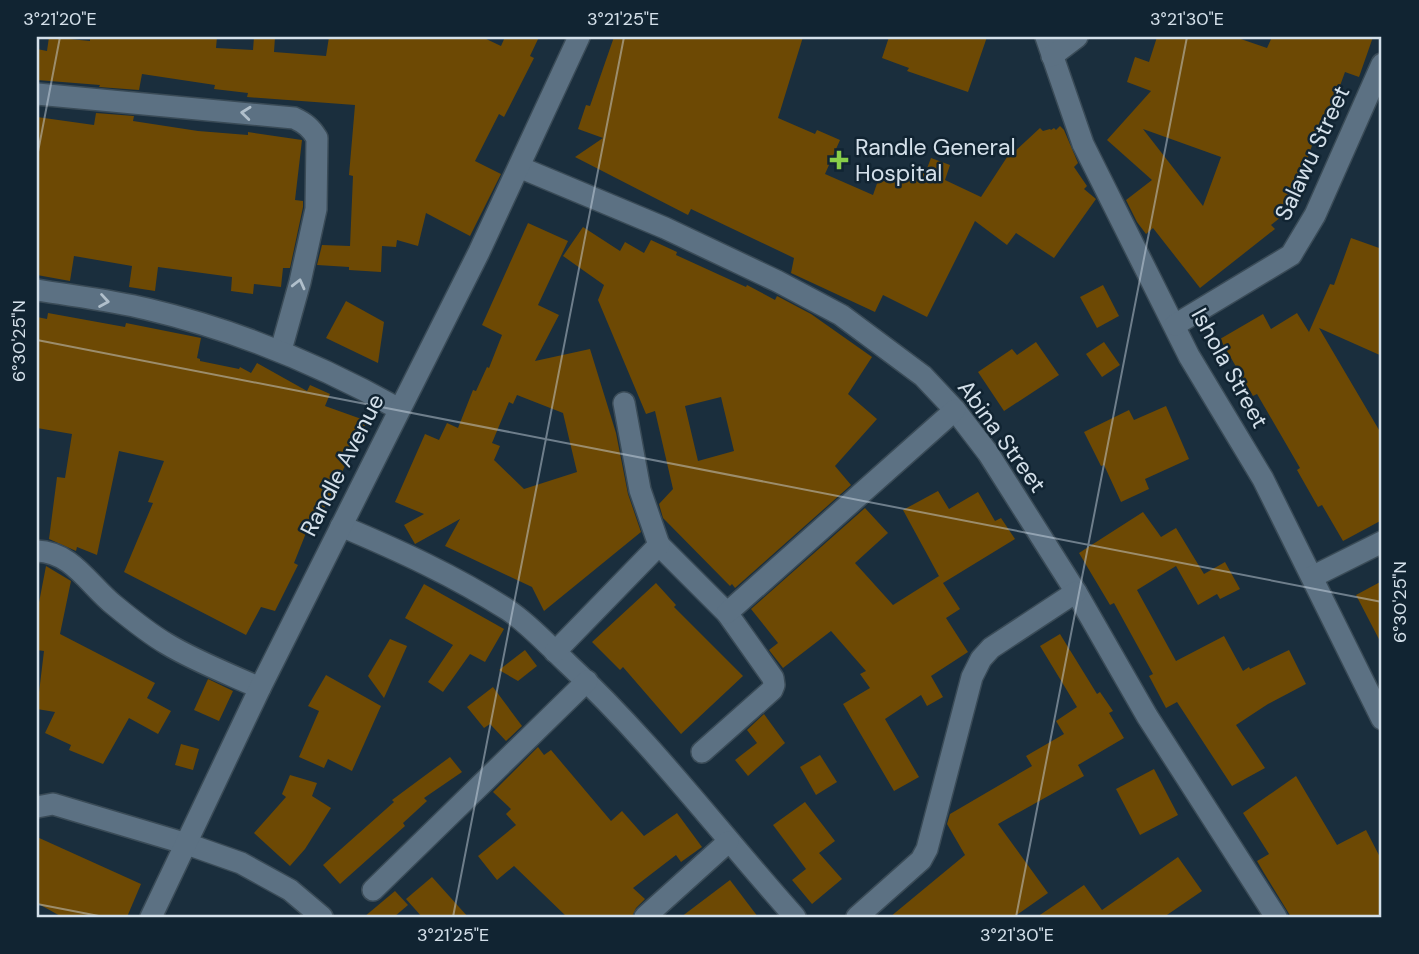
<svg xmlns="http://www.w3.org/2000/svg" width="1419" height="954" font-family="'DM Sans',sans-serif">
	<rect width="100%" height="100%" fill="#1a2e3d"/>
	<g fill="#6d4904" fill-rule="evenodd">
		<polygon points="49,37 90,41 90,37 217,37 216,48 253,50 254,37 275,37 274,52 326,56 329,37 482,37 501,46 505,37 539,37 530,56 534,58 504,117 499,114 475,161 501,174 470,236 426,213 418,246 397,240 396,247 382,246 381,272 349,270 349,267 317,265 322,245 350,246 353,176 349,175 355,105 247,97 248,93 214,89 215,85 142,74 139,90 99,87 100,85 37,80 37,49 47,51"/>
		<polygon points="614,37 803,37 778,118 815,134 817,130 840,140 825,174 873,195 881,172 906,180 913,165 926,171 931,158 950,165 945,180 981,197 1011,151 1013,153 1040,128 1043,131 1050,129 1051,130 1054,128 1056,130 1060,126 1064,130 1078,163 1074,167 1087,186 1084,189 1096,199 1054,258 1016,233 1007,245 975,221 927,317 883,295 875,312 791,273 794,258 691,209 688,215 575,157 603,138 578,129 586,105 590,106"/>
		<polygon points="889,37 987,37 968,92 907,71 909,68 882,58"/>
		<path d="M1157,37H1235L1267,48L1272,37H1373L1359,77L1345,72L1329,116L1323,114L1307,160L1314,162L1301,201L1271,225L1275,229L1200,288L1153,228L1146,234L1137,222L1126,200L1152,180L1107,140L1151,91L1127,82L1135,57L1149,62ZM1143,129L1221,157L1203,206Z"/>
		<polygon points="96,113 134,116 133,121 198,131 248,135 248,132 302,140 295,200 303,201 303,207 290,268 283,268 281,287 254,284 253,294 231,291 232,277 158,267 155,291 129,287 132,266 74,256 70,281 37,275 37,117 94,125"/>
		<path d="M528,223L568,241L538,305L559,315L535,361L590,349L616,433L628,494L641,532L544,611L532,587L445,546L460,519L415,544L404,525L424,514L395,502L425,434L439,440L447,423L458,428L473,390L476,391L487,367L489,368L502,335L482,325ZM517,395L563,413L577,472L524,489L494,460L500,446L492,443L509,402L513,404Z"/>
		<path d="M583,227L620,251L625,242L644,253L651,240L677,252L676,255L746,287L747,285L775,300L777,296L811,314L872,357L848,394L877,419L835,466L851,485L735,588L732,584L730,586L663,518L659,504L673,489L655,411L646,414L598,300L604,285L563,256ZM721,397L734,451L698,461L685,406Z"/>
		<polygon points="1351,238 1382,249 1382,356 1319,328 1382,435 1382,520 1343,541 1322,505 1318,507 1297,470 1300,468 1257,394 1253,396 1220,339 1263,314 1271,329 1297,313 1309,332 1330,284 1334,285"/>
		<polygon points="1103,285 1119,316 1097,328 1080,297"/>
		<polygon points="346,301 384,322 378,363 326,338"/>
		<polygon points="48,313 125,327 126,323 201,338 197,358 200,359 200,361 239,369 240,367 251,373 257,363 307,391 310,385 330,394 325,406 367,421 318,521 312,518 294,563 298,565 275,611 261,607 246,635 124,572 153,503 148,502 164,461 119,451 97,555 77,547 76,551 49,539 57,477 65,478 72,434 37,428 37,317 47,319"/>
		<polygon points="1036,342 1059,375 1004,411 978,372 1012,349 1017,355"/>
		<polygon points="1104,342 1120,365 1102,377 1086,354"/>
		<polygon points="1166,406 1189,459 1145,479 1149,489 1121,502 1104,465 1101,466 1084,432 1129,410 1134,420"/>
		<polygon points="938,491 949,509 978,492 995,521 1001,518 1015,539 943,583 960,609 946,618 968,652 931,676 943,697 927,706 921,695 885,719 919,777 894,791 843,704 870,688 860,674 866,671 831,631 783,668 769,650 778,643 751,609 865,508 888,533 855,563 893,605 939,576 940,578 903,510"/>
		<polygon points="1143,512 1161,537 1176,528 1204,574 1225,562 1240,589 1220,599 1217,594 1198,605 1176,566 1137,590 1176,661 1224,636 1243,671 1249,667 1250,669 1289,650 1306,684 1268,704 1236,725 1265,768 1232,786 1177,702 1166,708 1149,676 1153,674 1114,603 1110,605 1079,553"/>
		<polygon points="46,566 71,581 60,634 155,683 147,698 171,711 158,734 129,718 103,764 69,750 71,745 45,733 55,712 37,709 44,651 37,650 37,613"/>
		<polygon points="1382,581 1382,645 1356,595"/>
		<polygon points="656,583 676,605 674,607 743,676 681,734 623,667 620,670 592,642"/>
		<polygon points="424,584 504,629 485,662 470,654 443,692 428,682 453,645 405,618"/>
		<polygon points="1060,634 1097,694 1100,692 1113,711 1109,713 1124,738 1078,765 1084,776 998,824 1048,893 1014,917 890,917 965,855 947,824 950,814 1032,766 1026,756 1064,734 1056,721 1077,707 1040,646"/>
		<polygon points="390,639 407,646 384,698 368,676"/>
		<polygon points="525,650 537,666 518,681 499,670"/>
		<polygon points="326,675 381,706 352,771 328,759 324,768 299,757 319,711 308,706"/>
		<polygon points="208,679 233,691 219,721 194,710"/>
		<polygon points="493,687 522,726 506,741 490,724 484,728 467,707"/>
		<polygon points="764,714 785,743 748,776 735,760 757,743 747,730"/>
		<polygon points="181,744 199,749 193,770 175,765"/>
		<polygon points="538,747 544,755 551,750 611,821 622,811 644,836 677,813 702,847 681,862 676,855 633,888 645,899 636,908 632,917 567,917 514,866 497,880 478,856 516,825 506,814 511,809 493,792"/>
		<polygon points="820,755 837,782 816,795 800,767"/>
		<polygon points="450,757 462,772 424,798 427,801 403,823 405,826 340,884 323,865 394,802 392,800"/>
		<polygon points="1154,769 1178,815 1140,835 1116,789"/>
		<polygon points="290,775 317,783 312,796 331,808 305,849 290,866 254,833 286,797 282,794"/>
		<polygon points="1296,776 1337,845 1366,830 1382,861 1382,917 1291,917 1264,873 1257,861 1269,854 1243,813"/>
		<polygon points="805,802 835,841 819,853 842,879 812,904 792,880 806,869 773,825"/>
		<polygon points="37,837 141,884 127,917 62,917 37,903"/>
		<polygon points="1178,857 1202,891 1164,917 1037,917 1084,885 1102,910"/>
		<polygon points="432,877 468,917 422,917 406,899"/>
		<polygon points="730,880 758,917 681,917"/>
		<polygon points="395,891 408,905 394,917 364,917"/>
	</g>
	<g fill="none" stroke-linecap="round" stroke-linejoin="round">
		<g stroke="#3a4b57" stroke-width="24">
			<g id="minor">
				<polyline points="1046,37 1083,144 1189,356 1263,479 1382,719"/>
				<polyline points="1052,56 1077,37"/>
				<path d="M37,94L294,118C305,123 311,128 317,138L316,209L300,282L281,350"/>
				<polyline points="519,167 665,228 777,281 841,315 923,376 955,410 988,453 1076,592 1147,716 1276,917"/>
				<path d="M37,290C73,296 111,300 147,309C236,330 319,364 399,409"/>
				<polyline points="1175,325 1291,255 1315,215 1382,64"/>
				<path d="M341,526C398,550 455,576 508,610C529,624 548,645 567,663C651,741 719,832 795,917"/>
				<polyline points="659,545 727,613 773,678 774,685 772,690 702,752"/>
				<path d="M37,551C72,552 89,585 114,605C131,619 148,633 167,644C195,661 229,674 260,688"/>
				<polyline points="1312,577 1382,542"/>
				<polyline points="727,613 955,410"/>
				<polyline points="555,652 659,545 640,490 624,403"/>
				<polyline points="37,807 53,804 187,844 241,863 290,890 322,917"/>
				<polyline points="373,890 587,681"/>
				<polyline points="645,917 728,842"/>
				<polyline points="857,917 921,860 927,849 972,677 981,659 991,648 1076,592"/>
			</g>
		</g>
		<g stroke="#3a4b57" stroke-width="24">
			<polyline id="tertiary" points="151,917 260,688 479,252 579,37"/>
		</g>
		<use href="#minor" stroke="#5c7183" stroke-width="21"/>
		<use href="#tertiary" stroke="#5c7183" stroke-width="21"/>
	</g>
	<defs><path id="oneway-chevron" d="M-2-3.5L2.5 0L-2 3.5" fill="none" stroke-width="1.6" stroke-linecap="round" stroke-linejoin="round" transform="scale(1.75)"/></defs>
	<g stroke="#b0bfcb">
		<use href="#oneway-chevron" transform="translate(246 113) rotate(-174)"/>
		<use href="#oneway-chevron" transform="translate(299 284) rotate(-76)"/>
		<use href="#oneway-chevron" transform="translate(104 301) rotate(9)"/>
	</g>
	<path fill="none" stroke="#d4e0ea" stroke-width="2" stroke-opacity="0.45" d="M1374,37L1382,38M37,157L60,37M37,340L1382,602M37,904L104,917M453,917L624,37M1016,917L1187,37"/>
	<path fill="#88cf49" stroke="#112432" stroke-width="2.5" d="M835.5 149.5h7v7h7v7h-7v7h-7v-7h-7v-7h7z"/>
	<g text-anchor="middle" dominant-baseline="central" stroke-width="5" stroke-linejoin="round" paint-order="stroke">
		<g font-size="23" fill="#d4e0ea" stroke="#112432" text-anchor="start">
			<text x="855" y="147">Randle General<tspan x="855" dy="26">Hospital</tspan></text>
		</g>
		<g font-size="23" fill="#d4e0ea" stroke="#112432">
			<text transform="translate(1312 153) rotate(-65)">Salawu Street</text>
			<text transform="translate(1230 368) rotate(61)">Ishola Street</text>
			<text transform="translate(1002 436) rotate(54)">Abina Street</text>
			<text transform="translate(342 465) rotate(-63)">Randle Avenue</text>
		</g>
	</g>
	<rect width="1419" height="954" fill="none" stroke="#112432" stroke-width="77"/>
	<rect x="38" y="38" width="1342" height="878" fill="none" stroke="#d4e0ea" stroke-width="2.5"/>
	<g font-size="18" text-anchor="middle" fill="#d4e0ea">
		<text x="60" y="25">3°21'20"E</text>
		<text x="623" y="25">3°21'25"E</text>
		<text x="1187" y="25">3°21'30"E</text>
		<text transform="translate(19 341) rotate(-90)" y="6">6°30'25"N</text>
		<text transform="translate(1400 602) rotate(-90)" y="6">6°30'25"N</text>
		<text x="453" y="941">3°21'25"E</text>
		<text x="1017" y="941">3°21'30"E</text>
	</g>
</svg>
